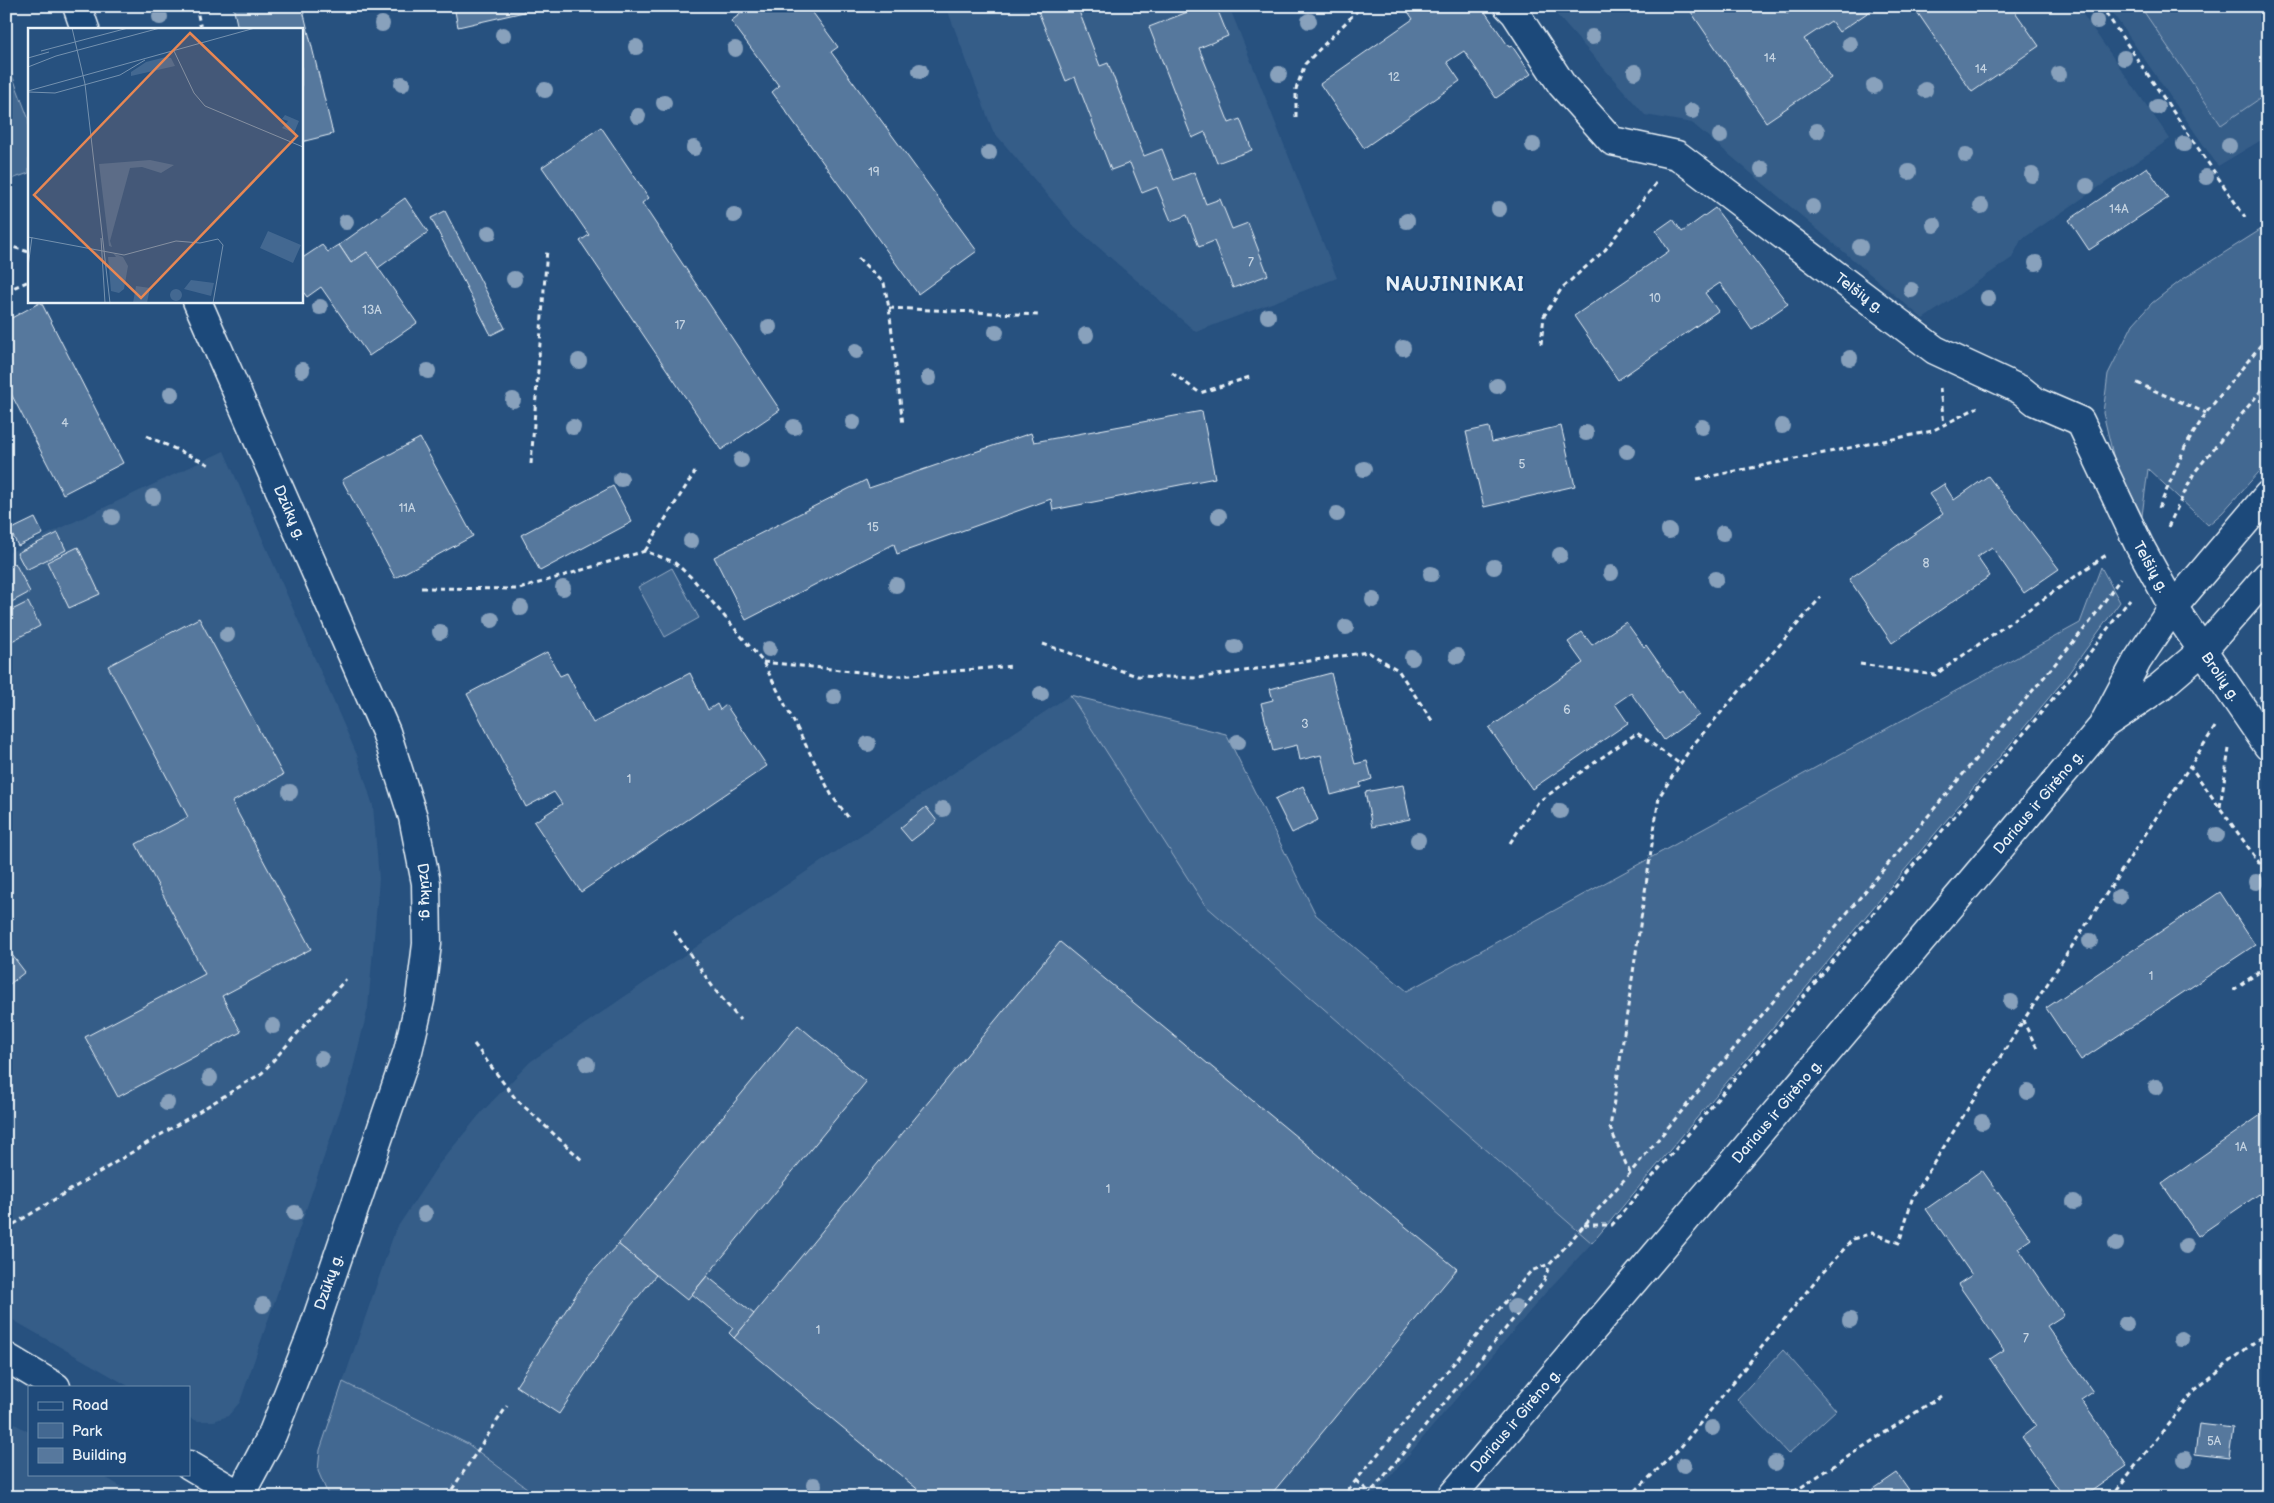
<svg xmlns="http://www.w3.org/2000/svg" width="2274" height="1503" font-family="'Balsamiq Sans',sans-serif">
	<rect width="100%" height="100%" fill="#27517f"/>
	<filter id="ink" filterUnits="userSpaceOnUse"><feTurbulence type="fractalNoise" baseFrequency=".02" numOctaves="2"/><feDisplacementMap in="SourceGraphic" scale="10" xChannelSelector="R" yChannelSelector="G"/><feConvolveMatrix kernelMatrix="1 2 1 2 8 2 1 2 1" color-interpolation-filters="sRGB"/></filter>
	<g filter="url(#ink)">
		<g fill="#355d88">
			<polygon points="946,6 1229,6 1337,278 1196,332 1074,226 993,131"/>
			<polygon points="1549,6 2077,6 2170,139 2021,240 2012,258 1923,319 1692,123 1645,115"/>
			<polygon points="2108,6 2268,6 2268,136 2218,166"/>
			<polygon points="224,451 357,755 373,806 379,879 368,1008 350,1081 240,1402 228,1416 214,1421 198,1421 189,1418 189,1387 130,1387 6,1316 6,554"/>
			<polygon points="1070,695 1205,905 1592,1243 1547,1291 1373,1497 539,1497 468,1444 343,1382 395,1231 439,1164 481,1113 530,1062 767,898"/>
			<polygon points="6,1419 29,1432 29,1474 100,1474 138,1497 6,1497"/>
		</g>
		<g fill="#436891" stroke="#96acc4">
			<polygon points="2140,6 2268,6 2268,93 2221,125"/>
			<polygon points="6,59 29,120 29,173 6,181"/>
			<polygon points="2268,225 2268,462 2222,513 2208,525 2148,469 2142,516 2114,459 2103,413 2108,374 2133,324 2152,303 2183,279"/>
			<polygon points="2101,567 2120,602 2063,681 1592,1243 1205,905 1070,695 1226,734 1316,915 1407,991 2080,623"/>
			<polygon points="672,568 699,618 665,637 638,587"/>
			<polygon points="1783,1350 1836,1410 1788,1454 1737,1399"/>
			<polygon points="343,1382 468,1444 539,1497 329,1497 318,1471 320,1450"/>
		</g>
		<g fill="#57789d" stroke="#e8f1f8">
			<polygon points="233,6 302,6 333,134 301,142 301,29 238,29"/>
			<polygon points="454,6 523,6 524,12 458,27"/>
			<polygon points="751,6 808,6 838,47 831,52 977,251 918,294 772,92 779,86 731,21"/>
			<polygon points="1036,6 1077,6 1100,66 1108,63 1144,156 1162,149 1174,180 1194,172 1206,204 1220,199 1232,229 1248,223 1268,275 1233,288 1214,241 1199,247 1187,215 1171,221 1157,187 1142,193 1130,163 1111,170 1075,77 1066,81"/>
			<polygon points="1203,6 1216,6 1228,36 1199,48 1229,123 1240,119 1252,150 1217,163 1205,132 1192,138 1149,27"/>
			<polygon points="1404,6 1481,6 1509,47 1512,46 1531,74 1496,98 1464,51 1447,62 1460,81 1364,148 1320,84 1413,19"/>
			<polygon points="1687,6 1782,6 1787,14 1798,6 1876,7 1839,32 1831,21 1804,39 1831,78 1766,122"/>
			<polygon points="1913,6 2011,6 2039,46 1972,92"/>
			<polygon points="601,127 649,198 642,203 780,410 721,450 580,241 589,235 542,167"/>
			<polygon points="2147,167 2168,198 2089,250 2069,220"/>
			<polygon points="405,198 428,232 378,268 367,252 351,263 339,245"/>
			<polygon points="1715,208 1788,304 1752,329 1720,283 1705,293 1718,311 1618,380 1574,316 1669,251 1656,231 1673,219 1682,232"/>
			<polygon points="445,211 505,328 491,335 431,218"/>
			<polygon points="322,245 328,252 339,245 351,263 367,252 417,323 369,356 321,287 307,297 301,289 301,259"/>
			<polygon points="41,302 123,463 63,494 6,384 6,321"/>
			<polygon points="1202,411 1215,478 1053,510 1051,499 897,554 894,544 746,620 714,557 866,480 869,488 1031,433 1034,442"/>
			<polygon points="1561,426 1575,486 1484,507 1466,432 1489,427 1492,442"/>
			<polygon points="420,438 473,536 395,578 342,480"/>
			<polygon points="1988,476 2059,569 2024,593 1992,547 1977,557 1990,576 1892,643 1849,579 1943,514 1929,494 1944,484 1954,500"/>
			<polygon points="613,486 632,522 540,571 521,535"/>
			<polygon points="35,518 43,534 18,546 10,530"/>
			<polygon points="58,533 66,550 26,570 17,553"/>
			<polygon points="78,547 100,594 69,608 47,562"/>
			<polygon points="15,563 30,592 6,605 6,568"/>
			<polygon points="28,602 40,626 10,642 6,635 6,613"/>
			<polygon points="199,618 283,775 232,802 311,949 222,996 241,1032 118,1097 85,1037 205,974 136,844 188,817 108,666"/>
			<polygon points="1626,622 1644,647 1646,645 1679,692 1682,690 1699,715 1664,740 1631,693 1615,704 1628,723 1532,789 1489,728 1583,663 1568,642 1582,632 1592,645"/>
			<polygon points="547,652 560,676 567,673 593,723 690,673 708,710 717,704 720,710 726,705 767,766 581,892 534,822 562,804 554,792 526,807 467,694"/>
			<polygon points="1331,673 1355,764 1367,761 1372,779 1360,783 1361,787 1331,795 1321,755 1300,760 1297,745 1273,751 1261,703 1273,700 1270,689"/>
			<polygon points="2268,690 2268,709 2259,697"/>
			<polygon points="1403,785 1410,819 1372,827 1365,792"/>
			<polygon points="1303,786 1318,820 1292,833 1275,799"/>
			<polygon points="926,807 937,821 911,841 900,828"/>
			<polygon points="2220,892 2255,945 2081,1060 2046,1008"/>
			<polygon points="1060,942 1457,1269 1269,1497 927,1497 734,1338"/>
			<polygon points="6,947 25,972 6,987"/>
			<polygon points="798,1025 866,1082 687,1300 618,1244"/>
			<polygon points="2268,1110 2268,1188 2198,1236 2162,1184"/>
			<polygon points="1982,1170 2031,1239 2018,1248 2064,1315 2047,1326 2093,1392 2081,1400 2127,1466 2083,1497 2064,1497 2022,1437 2036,1426 1990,1359 2004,1350 1958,1284 1972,1275 1926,1209"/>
			<polygon points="618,1244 656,1275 630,1307 559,1414 516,1386 587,1278"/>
			<polygon points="707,1276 754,1314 734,1338 729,1333 733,1328 692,1294"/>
			<polygon points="2199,1424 2233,1428 2229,1458 2195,1454"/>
			<polygon points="1897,1473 1914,1497 1862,1497"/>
		</g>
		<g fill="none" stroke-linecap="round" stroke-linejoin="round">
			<g stroke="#e8f1f8" stroke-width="31">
				<g id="minor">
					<polyline points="77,6 85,29"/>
					<path id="s1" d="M1508,6L1515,13L1562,85L1612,141L1677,155L1935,350L2021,390L2036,402L2080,421L2139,545L2173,607L2268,746"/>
					<path id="s2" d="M197,301L386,732L413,817L426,883L427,944L420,1000L408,1051L311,1336L272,1435L240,1495"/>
					<polyline points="6,1357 56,1387"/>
					<polyline points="189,1465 243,1497"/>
				</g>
			</g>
			<g stroke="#e8f1f8" stroke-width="31">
				<g id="major">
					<polyline points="2105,724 2161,686 2202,651 2268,575"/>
					<path id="s3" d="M1451,1497L2102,727L2137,661L2173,607L2268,495"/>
				</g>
			</g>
			<g stroke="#e8f1f8" stroke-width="3" stroke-dasharray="5 4" stroke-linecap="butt">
				<polyline points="196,6 201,29"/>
				<polyline points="2101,6 2245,217"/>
				<polyline points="1296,117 1296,89 1305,64 1362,6"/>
				<polyline points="6,245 29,252"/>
				<polyline points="858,258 884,283 889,308 903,425"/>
				<polyline points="6,291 29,281"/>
				<polyline points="889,308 1038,315"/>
				<polyline points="1541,344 1544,316 1562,288 1605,250 1656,183"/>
				<polyline points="1172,373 1200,393 1250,377"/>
				<polyline points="2137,383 2206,413"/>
				<polyline points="1940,388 1944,425"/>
				<polyline points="147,436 212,466"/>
				<polyline points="531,464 547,249"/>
				<polyline points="1697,479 1932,431 1978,407"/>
				<polyline points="2159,508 2185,447 2206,413 2268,336"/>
				<polyline points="2168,527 2194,473 2268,382"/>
				<polyline points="645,551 695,472"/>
				<polyline points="421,588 519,589 645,551 674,562 692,578 763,662 832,796 848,817"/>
				<polyline points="1043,644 1137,676 1198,678 1368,652 1398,670 1433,722"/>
				<polyline points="763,662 899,676 1012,666"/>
				<polyline points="1860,664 1935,675 2106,555"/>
				<polyline points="2215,727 2190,766 2268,875"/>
				<polyline points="2220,807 2229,749"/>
				<polyline points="1510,843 1538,802 1637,733 1680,764"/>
				<polyline points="674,931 715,990 740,1020"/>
				<polyline points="2233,990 2268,966"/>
				<polyline points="474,1044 515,1098 584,1162"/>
				<polyline points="2037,1048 2023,1021 2190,766"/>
				<polyline points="1630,1173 1610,1128 1659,797 1692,746 1821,597"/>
				<polyline points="1584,1225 1612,1225 2076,671 2130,599"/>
				<polyline points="6,1229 262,1073 346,979"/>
				<polyline points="1356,1481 1371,1493"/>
				<polyline points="447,1497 507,1406"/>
				<polyline points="1342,1497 1531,1271 1549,1264"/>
				<polyline points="1367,1497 1543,1283 1550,1264 1630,1173 2090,622 2120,579"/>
				<polyline points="1629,1497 1680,1448 1816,1280 1853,1239 1872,1233 1899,1243 1913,1196 2023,1021"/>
				<polyline points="1786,1497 1941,1396"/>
				<polyline points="2111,1497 2195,1390 2268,1331"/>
			</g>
			<use href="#minor" stroke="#1f4a7a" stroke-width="28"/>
			<use href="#major" stroke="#1f4a7a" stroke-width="28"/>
		</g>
		<g fill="#88a1bc">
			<circle cx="160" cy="17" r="8"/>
			<circle cx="1309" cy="21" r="8"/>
			<circle cx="2097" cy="21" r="8"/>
			<circle cx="382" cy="24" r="8"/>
			<circle cx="503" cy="35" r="8"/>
			<circle cx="1592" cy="37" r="8"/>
			<circle cx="1850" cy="44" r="8"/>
			<circle cx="636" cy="47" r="8"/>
			<circle cx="735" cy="49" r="8"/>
			<circle cx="2124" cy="58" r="8"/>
			<circle cx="920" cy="71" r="8"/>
			<circle cx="1635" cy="72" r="8"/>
			<circle cx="1279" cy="74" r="8"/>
			<circle cx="2059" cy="74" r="8"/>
			<circle cx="402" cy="84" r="8"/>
			<circle cx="1874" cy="86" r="8"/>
			<circle cx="545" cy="90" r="8"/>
			<circle cx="1925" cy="90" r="8"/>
			<circle cx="664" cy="103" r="8"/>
			<circle cx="2157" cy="107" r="8"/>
			<circle cx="1692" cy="111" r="8"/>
			<circle cx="638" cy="116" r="8"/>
			<circle cx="1817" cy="131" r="8"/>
			<circle cx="1720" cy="136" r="8"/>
			<circle cx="2184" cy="144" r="8"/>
			<circle cx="1533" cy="145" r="8"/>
			<circle cx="2229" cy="146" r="8"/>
			<circle cx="694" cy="148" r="8"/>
			<circle cx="989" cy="153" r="8"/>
			<circle cx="1966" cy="155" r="8"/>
			<circle cx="1762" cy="169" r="8"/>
			<circle cx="1909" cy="172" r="8"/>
			<circle cx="2032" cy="175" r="8"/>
			<circle cx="2206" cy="177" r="8"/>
			<circle cx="2087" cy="186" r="8"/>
			<circle cx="1981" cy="206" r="8"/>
			<circle cx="1813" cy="207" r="8"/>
			<circle cx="1499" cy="209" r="8"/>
			<circle cx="734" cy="215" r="8"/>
			<circle cx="1407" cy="221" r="8"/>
			<circle cx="346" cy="222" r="8"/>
			<circle cx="1934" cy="225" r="8"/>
			<circle cx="489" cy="233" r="8"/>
			<circle cx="1860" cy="247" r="8"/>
			<circle cx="2036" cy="263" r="8"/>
			<circle cx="514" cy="279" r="8"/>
			<circle cx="1911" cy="290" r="8"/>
			<circle cx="1988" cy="298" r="8"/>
			<circle cx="320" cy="307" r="8"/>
			<circle cx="1268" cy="316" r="8"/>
			<circle cx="769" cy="327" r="8"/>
			<circle cx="996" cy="332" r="8"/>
			<circle cx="1086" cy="335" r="8"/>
			<circle cx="1403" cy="348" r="8"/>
			<circle cx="856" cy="351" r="8"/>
			<circle cx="1850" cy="358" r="8"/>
			<circle cx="579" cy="361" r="8"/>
			<circle cx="302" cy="370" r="8"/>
			<circle cx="428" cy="371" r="8"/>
			<circle cx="929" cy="378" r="8"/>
			<circle cx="1497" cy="386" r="8"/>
			<circle cx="171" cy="394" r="8"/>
			<circle cx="513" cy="400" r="8"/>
			<circle cx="853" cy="422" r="8"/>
			<circle cx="1782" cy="426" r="8"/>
			<circle cx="573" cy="427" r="8"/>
			<circle cx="794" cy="427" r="8"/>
			<circle cx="1702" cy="427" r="8"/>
			<circle cx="1586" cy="433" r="8"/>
			<circle cx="1627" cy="451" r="8"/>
			<circle cx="741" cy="460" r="8"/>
			<circle cx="1364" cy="469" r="8"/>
			<circle cx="621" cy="479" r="8"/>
			<circle cx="153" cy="497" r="8"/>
			<circle cx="1337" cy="514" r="8"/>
			<circle cx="1219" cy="516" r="8"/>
			<circle cx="112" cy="517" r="8"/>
			<circle cx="1669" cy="531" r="8"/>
			<circle cx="1723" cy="533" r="8"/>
			<circle cx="691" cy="541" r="8"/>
			<circle cx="1560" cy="555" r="8"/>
			<circle cx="1494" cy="567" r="8"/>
			<circle cx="1611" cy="573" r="8"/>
			<circle cx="1431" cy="574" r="8"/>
			<circle cx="1716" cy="579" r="8"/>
			<circle cx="896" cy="585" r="8"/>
			<circle cx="563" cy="588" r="8"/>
			<circle cx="1373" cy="600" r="8"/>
			<circle cx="521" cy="608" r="8"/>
			<circle cx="492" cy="620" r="8"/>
			<circle cx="1346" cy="627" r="8"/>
			<circle cx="440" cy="632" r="8"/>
			<circle cx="227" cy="635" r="8"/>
			<circle cx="1235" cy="647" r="8"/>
			<circle cx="769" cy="649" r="8"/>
			<circle cx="1457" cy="656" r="8"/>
			<circle cx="1412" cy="658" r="8"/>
			<circle cx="1041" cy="694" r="8"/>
			<circle cx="834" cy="697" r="8"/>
			<circle cx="1238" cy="742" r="8"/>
			<circle cx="868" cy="744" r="8"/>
			<circle cx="290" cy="792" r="8"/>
			<circle cx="943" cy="809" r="8"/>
			<circle cx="1560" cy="811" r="8"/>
			<circle cx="2217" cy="835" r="8"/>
			<circle cx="1418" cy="840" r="8"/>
			<circle cx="2256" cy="882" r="8"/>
			<circle cx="2119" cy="897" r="8"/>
			<circle cx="2090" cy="941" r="8"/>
			<circle cx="2011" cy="1002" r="8"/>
			<circle cx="273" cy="1026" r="8"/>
			<circle cx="321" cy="1059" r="8"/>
			<circle cx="587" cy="1064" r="8"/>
			<circle cx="210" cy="1078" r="8"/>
			<circle cx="2156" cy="1087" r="8"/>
			<circle cx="2028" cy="1092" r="8"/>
			<circle cx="167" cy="1103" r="8"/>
			<circle cx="1982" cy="1122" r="8"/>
			<circle cx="2074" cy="1202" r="8"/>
			<circle cx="295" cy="1213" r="8"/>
			<circle cx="425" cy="1214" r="8"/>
			<circle cx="2116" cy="1244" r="8"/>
			<circle cx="2186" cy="1246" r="8"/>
			<circle cx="263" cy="1305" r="8"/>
			<circle cx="1515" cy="1307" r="8"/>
			<circle cx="1850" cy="1320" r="8"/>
			<circle cx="2126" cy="1324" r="8"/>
			<circle cx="2181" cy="1339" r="8"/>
			<circle cx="1712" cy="1428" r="8"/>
			<circle cx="2185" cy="1459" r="8"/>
			<circle cx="1775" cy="1463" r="8"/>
			<circle cx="1684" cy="1465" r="8"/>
			<circle cx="814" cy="1485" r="8"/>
		</g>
	</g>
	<g text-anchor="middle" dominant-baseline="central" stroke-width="4" stroke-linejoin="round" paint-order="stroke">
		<g font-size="12" fill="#c4d3e1">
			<text x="1770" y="58">14</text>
			<text x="1981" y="69">14</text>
			<text x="1394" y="77">12</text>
			<text x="874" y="172">19</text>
			<text x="2119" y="209">14A</text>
			<text x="1251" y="262">7</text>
			<text x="1655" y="298">10</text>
			<text x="372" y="310">13A</text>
			<text x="680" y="325">17</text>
			<text x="65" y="423">4</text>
			<text x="1522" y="464">5</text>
			<text x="407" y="508">11A</text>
			<text x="873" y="527">15</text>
			<text x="1926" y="563">8</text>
			<text x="1567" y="710">6</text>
			<text x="1305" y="724">3</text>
			<text x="629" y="779">1</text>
			<text x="2151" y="976">1</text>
			<text x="2241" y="1147">1A</text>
			<text x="1108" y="1189">1</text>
			<text x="818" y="1330">1</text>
			<text x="2026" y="1338">7</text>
			<text x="2214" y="1441">5A</text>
		</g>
		<g font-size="15" fill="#e8f1f8" stroke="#1f4a7a">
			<text stroke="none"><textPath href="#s1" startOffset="466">Telšių g.</textPath></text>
			<text stroke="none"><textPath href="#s2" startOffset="231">Dzūkų g.</textPath></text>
			<text stroke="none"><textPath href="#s1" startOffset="885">Telšių g.</textPath></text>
			<text stroke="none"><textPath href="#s1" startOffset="1015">Brolių g.</textPath></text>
			<text stroke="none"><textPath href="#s3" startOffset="910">Dariaus ir Girėno g.</textPath></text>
			<text stroke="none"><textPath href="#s2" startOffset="636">Dzūkų g.</textPath></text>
			<text stroke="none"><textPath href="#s3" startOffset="505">Dariaus ir Girėno g.</textPath></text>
			<text transform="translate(329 1282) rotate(-71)">Dzūkų g.</text>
			<text stroke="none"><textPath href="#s3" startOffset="100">Dariaus ir Girėno g.</textPath></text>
		</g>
		<g font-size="20" font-weight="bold" letter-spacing="1" fill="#e8f1f8" stroke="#1f4a7a">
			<text x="1455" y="285">NAUJININKAI</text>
		</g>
	</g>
	<g transform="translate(28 28)">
		<rect width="275" height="275" fill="#27517f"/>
		<path d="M138,29L143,30L147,38L103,48V44L118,34ZM257,87L271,93L266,105L254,100L260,93L254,91ZM122,132L146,137L133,145L114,139L102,140L82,213L84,219L81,218L71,136ZM240,203L273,217L265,235L232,220ZM85,225L95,229L100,238L96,261L91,265L83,263L80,229H88ZM163,252L186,255L183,268L156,261ZM108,258L122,260L119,275H105ZM142 267a6 6 0 1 1 12 0a6 6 0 1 1-12 0Z" fill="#436891"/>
		<path fill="none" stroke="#7491af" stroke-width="1" d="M44,0L57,56L82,275M13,23L100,0M146,23L166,65L177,78L275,119M0,30L21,24M0,39L28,28L132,0M0,63L227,0M1,64L27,65L92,47L117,32M0,209L96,227L148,213L172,215L190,211L195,217L185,275M73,210L77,275M0,239L4,209"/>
		<path fill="#e88753" fill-opacity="0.15" stroke="#e88753" stroke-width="2.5" d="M162,5L269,108L113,270L6,167Z"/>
		<rect width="275" height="275" fill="none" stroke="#e8f1f8" stroke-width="2.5"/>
	</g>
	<rect width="2274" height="1503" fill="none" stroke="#1f4a7a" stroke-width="25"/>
	<rect x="12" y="12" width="2249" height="1478" fill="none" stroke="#e8f1f8" stroke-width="2" filter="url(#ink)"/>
	<rect x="28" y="1386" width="162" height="90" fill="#1f4a7a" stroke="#6f8dac"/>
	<rect x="38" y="1402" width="25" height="8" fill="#1f4a7a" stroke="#6f8dac"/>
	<text x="72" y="1410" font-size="15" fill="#e8f1f8">Road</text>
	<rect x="38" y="1423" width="25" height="15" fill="#436891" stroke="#6f8dac"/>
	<text x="72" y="1436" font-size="15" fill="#e8f1f8">Park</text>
	<rect x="38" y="1448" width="25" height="15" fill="#57789d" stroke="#6f8dac"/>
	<text x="72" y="1460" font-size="15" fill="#e8f1f8">Building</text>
</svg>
